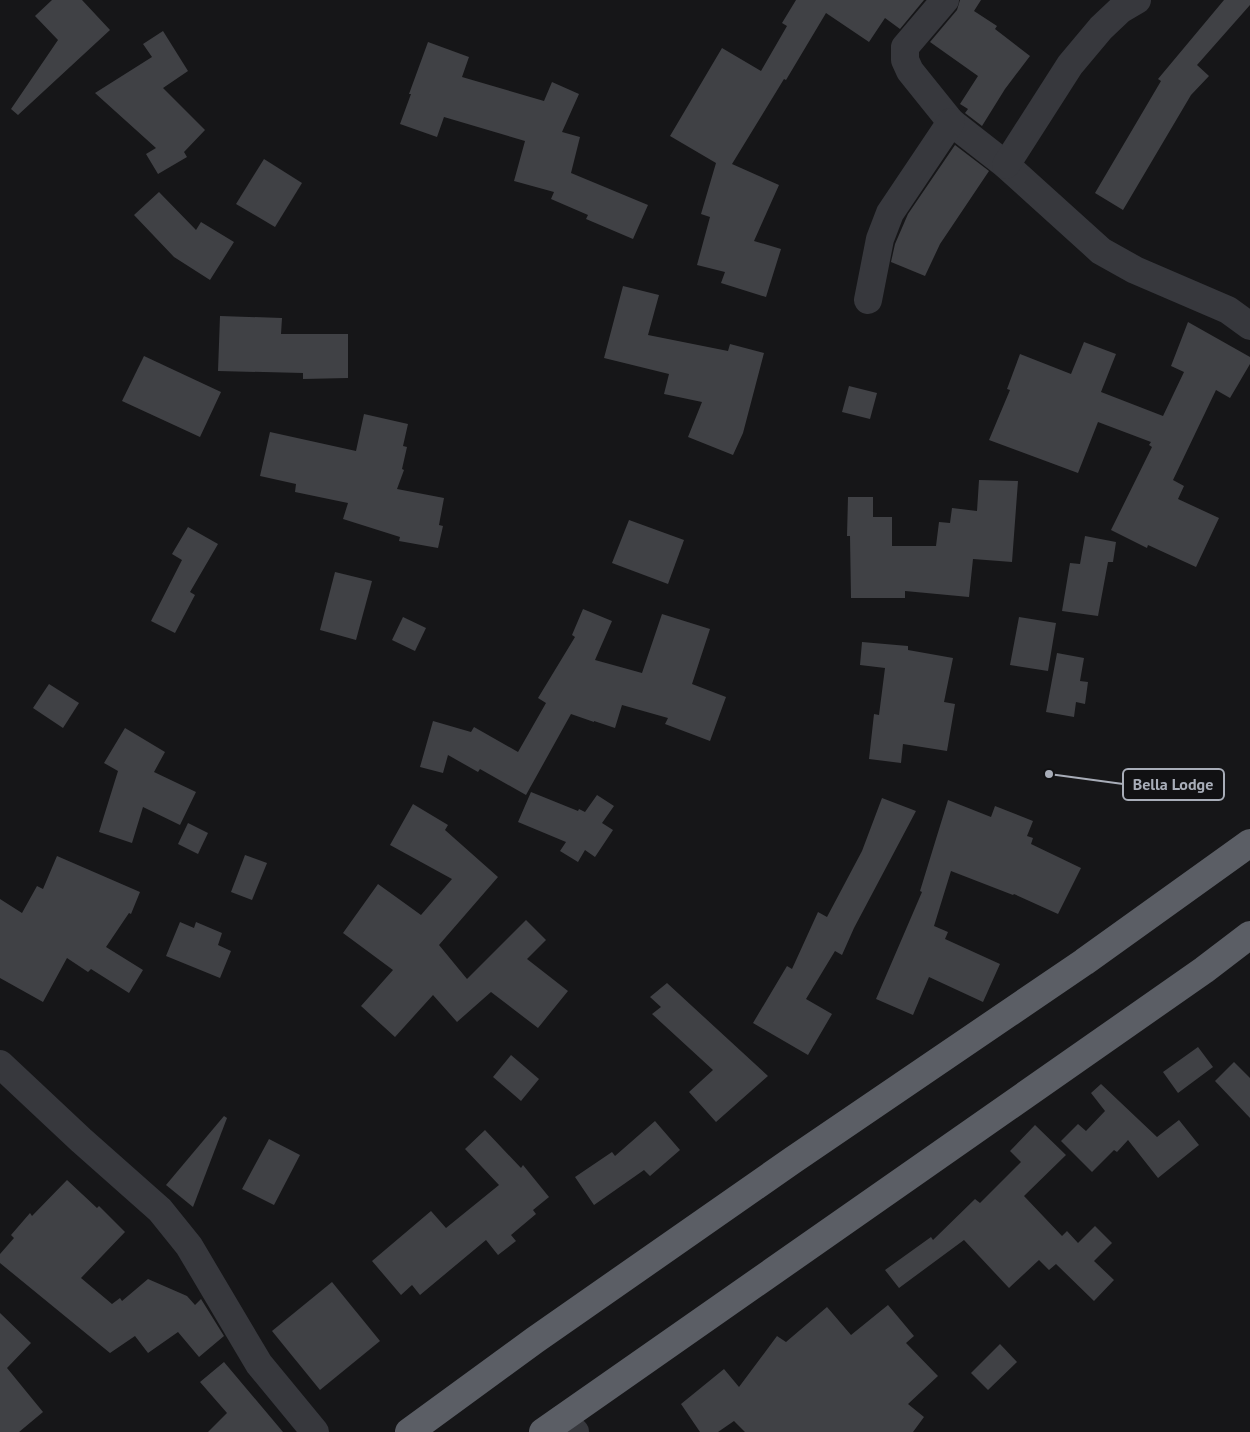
<svg xmlns="http://www.w3.org/2000/svg" width="1250" height="1432" font-family="'PT Sans',sans-serif">
	<rect width="100%" height="100%" fill="#161618"/>
	<g fill="#404145">
		<polygon points="52,0 82,0 110,30 18,115 11,109 58,40 35,16"/>
		<polygon points="796,0 924,0 900,29 885,18 869,42 826,13 786,80 784,79 732,164 779,185 754,241 781,249 766,297 721,283 725,272 697,265 710,217 701,214 716,163 670,136 722,48 761,71 787,26 782,23"/>
		<polygon points="960,0 981,0 974,11 997,26 995,29 1030,56 1005,89 982,126 965,113 968,109 960,104 978,76 930,42 957,10"/>
		<polygon points="1224,0 1250,0 1250,5 1197,65 1209,76 1191,95 1123,210 1095,193 1161,81 1158,79"/>
		<polygon points="163,31 188,71 163,88 205,130 184,152 187,157 158,174 146,154 156,148 95,93 152,57 143,44"/>
		<polygon points="428,42 469,57 462,77 544,101 552,82 579,94 562,132 580,137 571,173 648,205 633,239 586,219 588,215 551,199 554,192 514,181 525,141 444,117 437,137 400,124 411,94 409,94"/>
		<polygon points="955,145 989,171 940,244 925,276 891,262 895,244 908,214"/>
		<polygon points="264,159 302,183 275,227 236,204"/>
		<polygon points="159,192 196,230 201,222 234,242 210,280 174,257 134,215"/>
		<polygon points="623,286 659,295 648,335 728,351 730,344 764,353 743,433 733,455 688,437 702,402 664,394 669,374 604,358"/>
		<polygon points="220,316 282,318 281,334 348,334 348,378 303,379 303,373 218,371"/>
		<polygon points="1188,322 1250,357 1250,364 1230,398 1216,390 1173,480 1184,486 1178,499 1219,518 1196,567 1148,545 1147,548 1111,530 1152,447 1149,445 1151,442 1098,422 1078,473 989,440 1010,390 1007,389 1020,354 1071,374 1084,342 1116,354 1101,392 1163,416 1184,372 1171,366"/>
		<polygon points="144,356 221,392 200,437 122,401"/>
		<polygon points="849,386 877,393 870,419 842,412"/>
		<polygon points="364,414 408,424 403,446 407,447 402,469 404,470 397,489 444,498 439,525 443,526 438,548 399,541 400,537 343,519 348,503 295,492 296,484 260,476 270,432 356,451"/>
		<polygon points="979,480 1018,481 1012,562 973,559 969,597 905,591 905,598 851,598 850,536 847,536 848,497 873,497 873,517 892,517 892,546 936,546 939,522 950,523 952,508 977,511"/>
		<polygon points="629,520 684,540 668,584 612,563"/>
		<polygon points="188,527 218,544 190,592 195,595 175,633 151,621 182,560 172,554"/>
		<polygon points="1085,536 1116,542 1113,562 1108,562 1098,616 1062,611 1070,563 1080,564"/>
		<polygon points="335,572 372,581 356,640 320,630"/>
		<polygon points="583,609 612,621 595,660 642,673 662,614 710,629 692,684 726,697 710,741 665,724 668,718 622,705 615,728 594,721 594,722 571,714 526,795 480,769 478,772 448,755 443,773 420,767 433,721 471,732 474,727 518,752 546,703 538,698 575,637 572,635"/>
		<polygon points="403,617 426,628 415,651 392,640"/>
		<polygon points="1019,617 1056,623 1048,671 1010,665"/>
		<polygon points="862,642 908,646 908,650 953,658 944,702 955,704 947,751 903,744 901,763 869,759 874,714 879,715 885,668 860,665"/>
		<polygon points="1057,653 1084,658 1080,681 1088,682 1085,704 1076,702 1074,717 1046,712"/>
		<polygon points="49,684 79,703 63,728 33,708"/>
		<polygon points="125,728 165,752 154,772 196,792 180,825 143,807 132,843 99,832 118,771 104,763"/>
		<polygon points="531,792 578,811 579,809 585,812 597,795 614,806 602,823 613,830 595,857 585,850 578,862 560,851 566,842 518,822"/>
		<polygon points="882,798 916,811 854,928 842,955 835,951 806,999 832,1014 808,1055 753,1023 787,966 792,969 818,912 827,917 862,851"/>
		<polygon points="948,800 991,817 995,806 1033,821 1027,836 1033,838 1031,844 1081,868 1058,914 1014,894 1013,895 951,871 934,926 948,932 945,939 1000,964 983,1002 929,977 913,1015 876,999 922,892 920,891"/>
		<polygon points="413,804 448,825 445,830 498,877 439,945 467,979 526,920 546,940 527,959 568,991 538,1028 491,992 457,1022 433,995 395,1037 361,1006 393,970 343,933 378,884 421,915 452,879 390,845"/>
		<polygon points="188,823 208,833 198,854 178,844"/>
		<polygon points="245,855 267,863 252,900 231,892"/>
		<polygon points="57,856 140,892 131,914 129,913 106,947 143,970 129,993 91,969 88,972 67,958 43,1002 0,978 0,899 22,913 37,886 43,889"/>
		<polygon points="180,922 194,928 196,922 222,933 218,945 231,951 220,978 166,956"/>
		<polygon points="667,983 768,1076 716,1122 689,1092 713,1070 652,1014 661,1007 650,997"/>
		<polygon points="1198,1047 1213,1067 1178,1093 1163,1072"/>
		<polygon points="511,1055 539,1079 521,1101 493,1077"/>
		<polygon points="1234,1062 1250,1078 1250,1118 1215,1081"/>
		<polygon points="1101,1084 1157,1137 1179,1120 1199,1145 1158,1178 1128,1140 1117,1152 1114,1150 1092,1172 1061,1141 1078,1124 1086,1131 1105,1111 1091,1093"/>
		<polygon points="224,1116 227,1118 193,1207 166,1185"/>
		<polygon points="655,1121 680,1150 650,1176 644,1170 594,1205 575,1177 612,1152 615,1156"/>
		<polygon points="1035,1125 1066,1155 1024,1196 1062,1236 1067,1231 1078,1243 1095,1226 1112,1243 1094,1261 1114,1280 1094,1301 1056,1264 1049,1270 1039,1260 1009,1288 964,1240 899,1288 885,1270 931,1237 933,1240 975,1199 980,1203 1021,1162 1010,1151"/>
		<polygon points="485,1130 521,1168 523,1165 549,1197 533,1210 536,1214 511,1235 516,1241 498,1255 486,1240 420,1295 412,1285 401,1295 372,1261 431,1211 446,1228 499,1185 465,1149"/>
		<polygon points="269,1139 300,1155 274,1205 242,1189"/>
		<polygon points="67,1180 97,1208 99,1206 125,1232 81,1278 112,1304 120,1298 122,1301 148,1279 187,1296 195,1305 201,1299 224,1336 199,1357 178,1332 148,1353 135,1336 110,1353 0,1263 0,1254 14,1238 11,1235 30,1213 32,1216"/>
		<polygon points="332,1282 380,1341 320,1390 272,1331"/>
		<polygon points="888,1305 914,1336 906,1343 938,1376 908,1404 924,1417 913,1432 745,1432 734,1421 718,1432 700,1432 681,1404 724,1369 739,1387 777,1336 786,1342 827,1307 851,1335"/>
		<polygon points="0,1313 31,1343 7,1368 43,1412 19,1432 0,1432"/>
		<polygon points="1000,1344 1017,1362 988,1390 971,1373"/>
		<polygon points="224,1362 283,1432 208,1432 227,1413 200,1382"/>
	</g>
	<g fill="none" stroke-linecap="round" stroke-linejoin="round">
		<g stroke="#37383d" stroke-width="28">
			<polyline points="945,0 905,47 905,60 910,71 951,122 1006,165 1101,251 1135,270 1228,310 1250,326"/>
			<polyline points="1006,165 1070,65 1101,28 1120,10 1137,0"/>
			<polyline points="868,300 880,239 890,213 951,122"/>
			<polyline points="0,1064 81,1140 160,1210 189,1246 259,1364 315,1432"/>
			<polyline points="562,1419 575,1432"/>
		</g>
		<g stroke="#5b5e65" stroke-width="28">
			<polyline points="409,1432 535,1340 793,1160 1084,962 1250,843"/>
			<polyline points="543,1432 1204,970 1250,935"/>
		</g>
	</g>
	<path fill="none" stroke="#a8adb8" stroke-width="2" d="M1049 774L1123 784"/>
	<circle fill="#a8adb8" stroke="#111113" stroke-width="2" cx="1049" cy="774" r="5"/>
	<rect fill="#111113" stroke="#a8adb8" stroke-width="2" x="1123" y="769" width="101" height="31" rx="5"/>
	<g font-size="16" text-anchor="middle" font-weight="bold" fill="#a8adb8">
		<text x="1173" y="790">Bella Lodge</text>
	</g>
</svg>
